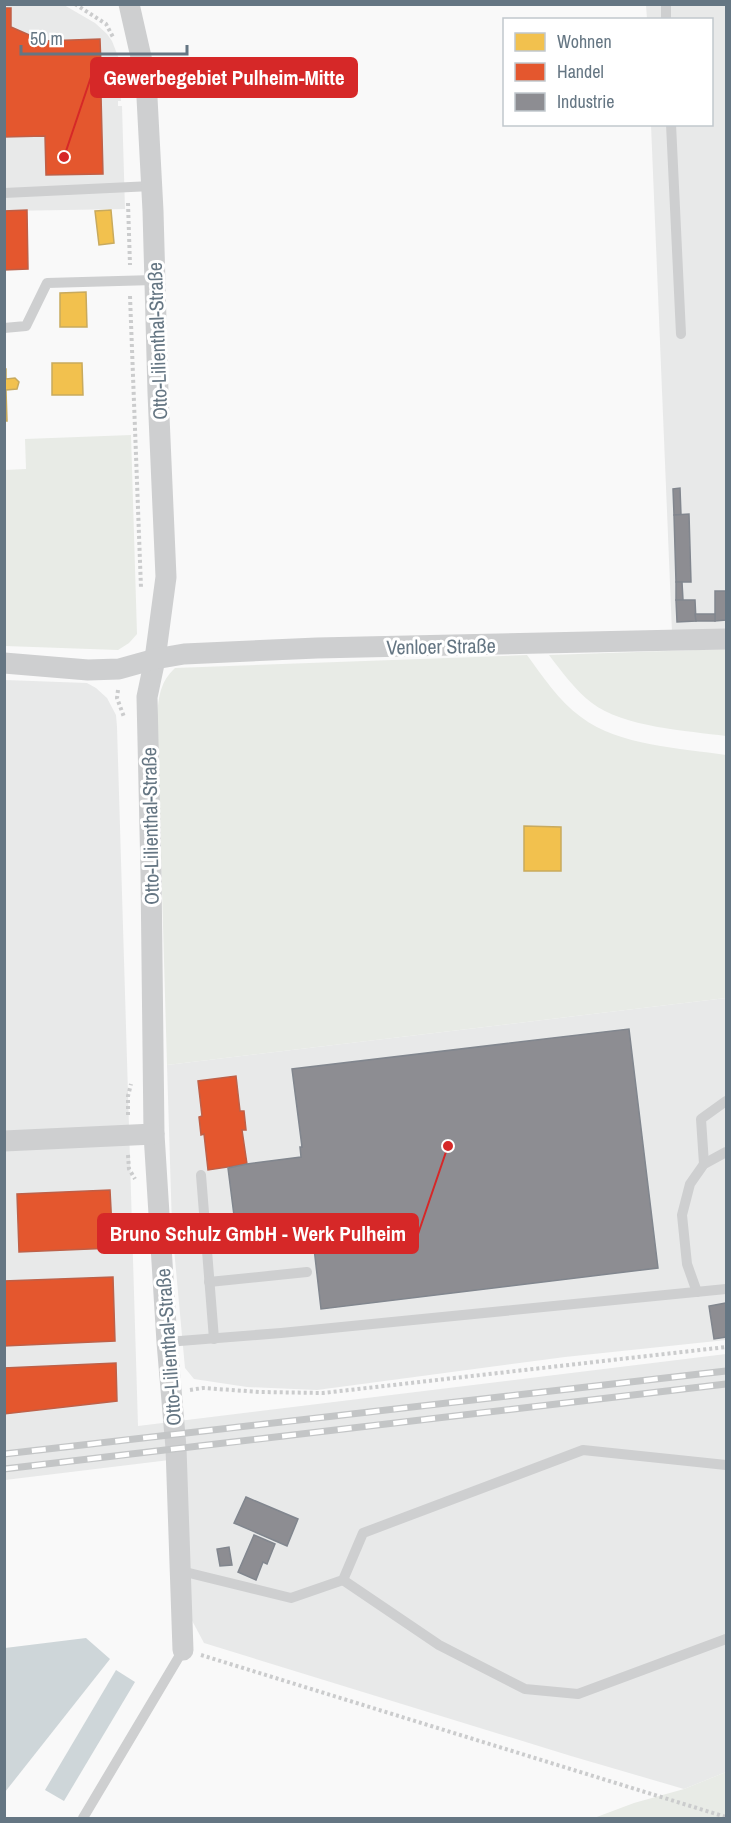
<svg xmlns="http://www.w3.org/2000/svg" width="731" height="1823" font-family="'Archivo Narrow',sans-serif">
	<rect width="100%" height="100%" fill="#f9f9f9"/>
	<g fill="#e8e9e9">
		<polygon points="4,5 64,5 95,23 107,34 112,41 119,59 120,70 121,101 118,101 118,106 122,106 125,209 5,211"/>
		<polygon points="646,5 726,5 726,630 672,632 651,125 712,124 712,20 647,19"/>
		<polygon points="5,680 87,683 96,688 107,698 116,715 117,727 138,1426 726,1354 726,1398 725,1399 726,1399 726,1772 684,1789 571,1756 204,1643 188,1613 186,1458 5,1480"/>
		<polygon points="726,998 726,1340 565,1357 317,1390 247,1387 194,1379 185,1368 172,1227 167,1065"/>
	</g>
	<g fill="#e8ebe6">
		<polygon points="131,435 137,634 129,643 118,650 5,646 5,470 26,469 25,439"/>
		<path d="M726,649V736C689,731 622,727 592,703C575,690 562,672 549,655Z"/>
		<path d="M527,655C543,677 559,701 581,717C619,746 681,748 726,755V998L167,1065L157,716C159,696 160,682 175,668Z"/>
		<polygon points="726,1772 726,1818 594,1818 634,1803 684,1789"/>
	</g>
	<g fill="#ced6d9">
		<polygon points="86,1638 110,1659 5,1792 5,1648"/>
		<polygon points="116,1670 135,1682 64,1801 45,1790"/>
	</g>
	<g fill="#f2c14e" stroke="#c8aa5e" stroke-width="1.5">
		<polygon points="111,210 114,243 99,245 95,211"/>
		<polygon points="86,292 87,327 60,327 60,293"/>
		<polygon points="52,363 82,363 83,395 52,395"/>
		<polygon points="4,369 6,369 6,379 15,378 19,382 17,389 6,390 7,421 4,421"/>
		<polygon points="524,826 561,827 561,871 524,871"/>
	</g>
	<g fill="#e4572e" stroke="#be6048" stroke-width="1.5">
		<polygon points="4,8 11,8 11,27 43,41 100,39 101,66 112,71 101,95 103,174 46,175 45,136 4,137"/>
		<polygon points="27,210 28,269 4,270 4,211"/>
		<polygon points="236,1076 240,1111 244,1111 246,1130 242,1130 247,1164 208,1170 204,1134 201,1135 199,1117 202,1116 198,1081"/>
		<polygon points="110,1190 113,1248 19,1252 17,1194"/>
		<polygon points="113,1277 115,1341 4,1346 4,1281"/>
		<polygon points="116,1363 117,1401 4,1414 4,1368"/>
	</g>
	<g fill="#8d8d92" stroke="#81868e" stroke-width="1.5">
		<polygon points="680,488 681,515 674,515 673,489"/>
		<polygon points="689,514 691,582 676,582 674,515"/>
		<polygon points="676,582 682,582 683,600 676,600"/>
		<polygon points="715,591 726,591 726,620 715,621"/>
		<polygon points="676,600 695,600 696,621 677,622"/>
		<polygon points="695,614 715,614 715,621 696,621"/>
		<polygon points="629,1029 658,1268 321,1309 314,1248 312,1248 310,1238 238,1247 228,1168 247,1164 301,1157 300,1147 302,1147 292,1069"/>
		<polygon points="726,1303 726,1337 714,1339 709,1306"/>
		<polygon points="246,1497 298,1519 287,1546 234,1523"/>
		<polygon points="254,1535 275,1544 267,1564 263,1562 256,1580 238,1572"/>
		<polygon points="229,1547 232,1565 220,1566 217,1549"/>
	</g>
	<g fill="none" stroke-linecap="round" stroke-linejoin="round">
		<g stroke="#cbcccd" stroke-width="4" stroke-dasharray="3 3" stroke-linecap="butt">
			<polyline points="75,4 106,24 114,39"/>
			<polyline points="128,203 130,265"/>
			<polyline points="130,296 141,588"/>
			<polyline points="118,690 117,698 124,717"/>
			<polyline points="128,1115 128,1096 131,1084"/>
			<polyline points="128,1155 129,1169 135,1179"/>
			<polyline points="190,1390 203,1388 260,1392 323,1393 726,1347"/>
			<polyline points="201,1655 726,1817"/>
		</g>
		<g stroke="#cecfd0" stroke-width="10">
			<polyline points="666,4 666,20"/>
			<polyline points="671,124 681,334"/>
			<polyline points="4,193 152,186"/>
			<polyline points="4,328 26,326 47,283 154,280"/>
			<polyline points="704,1164 701,1119 726,1101"/>
			<polyline points="201,1175 214,1339"/>
			<polyline points="209,1282 307,1272"/>
			<polyline points="697,1292 687,1264 682,1215 690,1184 704,1164 726,1152"/>
			<polyline points="167,1342 281,1333 726,1289"/>
			<polyline points="181,1571 291,1598 343,1580 363,1533 583,1450 726,1465"/>
			<polyline points="343,1580 439,1645 525,1689 578,1694 726,1639"/>
			<polyline points="83,1818 183,1650"/>
		</g>
		<g stroke="#cecfd0" stroke-width="21">
			<polyline points="129,4 146,79 153,211 158,393 166,577 155,659 147,697 151,873 154,1134 167,1342 176,1448 183,1650"/>
			<polyline points="4,663 88,670 119,669 155,659 184,654 317,648 726,639"/>
			<polyline points="4,1141 154,1134"/>
		</g>
		<g stroke="#c3c5c6" stroke-width="7">
			<g id="rail">
				<polyline points="4,1454 726,1371"/>
				<polyline points="4,1469 726,1384"/>
			</g>
		</g>
		<use href="#rail" stroke="#fff" stroke-width="4.5" stroke-dasharray="14" stroke-linecap="butt"/>
	</g>
	<g text-anchor="middle" dominant-baseline="central" stroke-width="6" stroke-linejoin="round" paint-order="stroke">
		<g font-size="20" fill="#657683" stroke="#fff">
			<text transform="translate(157 341) rotate(-92)">Otto-Lilienthal-Straße</text>
			<text transform="translate(441 646) rotate(-1)">Venloer Straße</text>
			<text transform="translate(150 826) rotate(-91)">Otto-Lilienthal-Straße</text>
			<text transform="translate(168 1347) rotate(-94)">Otto-Lilienthal-Straße</text>
		</g>
	</g>
	<path fill="none" stroke="#d62828" stroke-width="2" d="M64 157L91 77M448 1146L418 1234"/>
	<g fill="#d62828" stroke="#fff" stroke-width="2">
		<circle cx="64" cy="157" r="6"/>
		<circle cx="448" cy="1146" r="6"/>
	</g>
	<g fill="#d62828" stroke="#d62828" stroke-width="2">
		<rect x="91" y="58" width="266" height="39" rx="6"/>
		<rect x="98" y="1214" width="320" height="39" rx="6"/>
	</g>
	<g font-size="21" text-anchor="middle" font-weight="bold" fill="#fff">
		<text x="224" y="85">Gewerbegebiet Pulheim-Mitte</text>
		<text x="258" y="1241">Bruno Schulz GmbH - Werk Pulheim</text>
	</g>
	<rect width="731" height="1823" fill="none" stroke="#657683" stroke-width="12"/>
	<rect x="503" y="18" width="210" height="108" fill="#ffffff" stroke="#c1c8cd" stroke-width="1.5"/>
	<rect x="515" y="33" width="30" height="18" fill="#f2c14e" stroke="#c1c8cd" stroke-width="1.5"/>
	<text x="557" y="48" font-size="18" fill="#657683">Wohnen</text>
	<rect x="515" y="63" width="30" height="18" fill="#e4572e" stroke="#c1c8cd" stroke-width="1.5"/>
	<text x="557" y="78" font-size="18" fill="#657683">Handel</text>
	<rect x="515" y="93" width="30" height="18" fill="#8d8d92" stroke="#c1c8cd" stroke-width="1.5"/>
	<text x="557" y="108" font-size="18" fill="#657683">Industrie</text>
	<path d="M21 45v9h166v-9" fill="none" stroke="#657683" stroke-width="3"/>
	<text x="30" y="45" font-size="18" fill="#657683" stroke="#ffffff" stroke-width="4.5" paint-order="stroke">50 m</text>
</svg>
